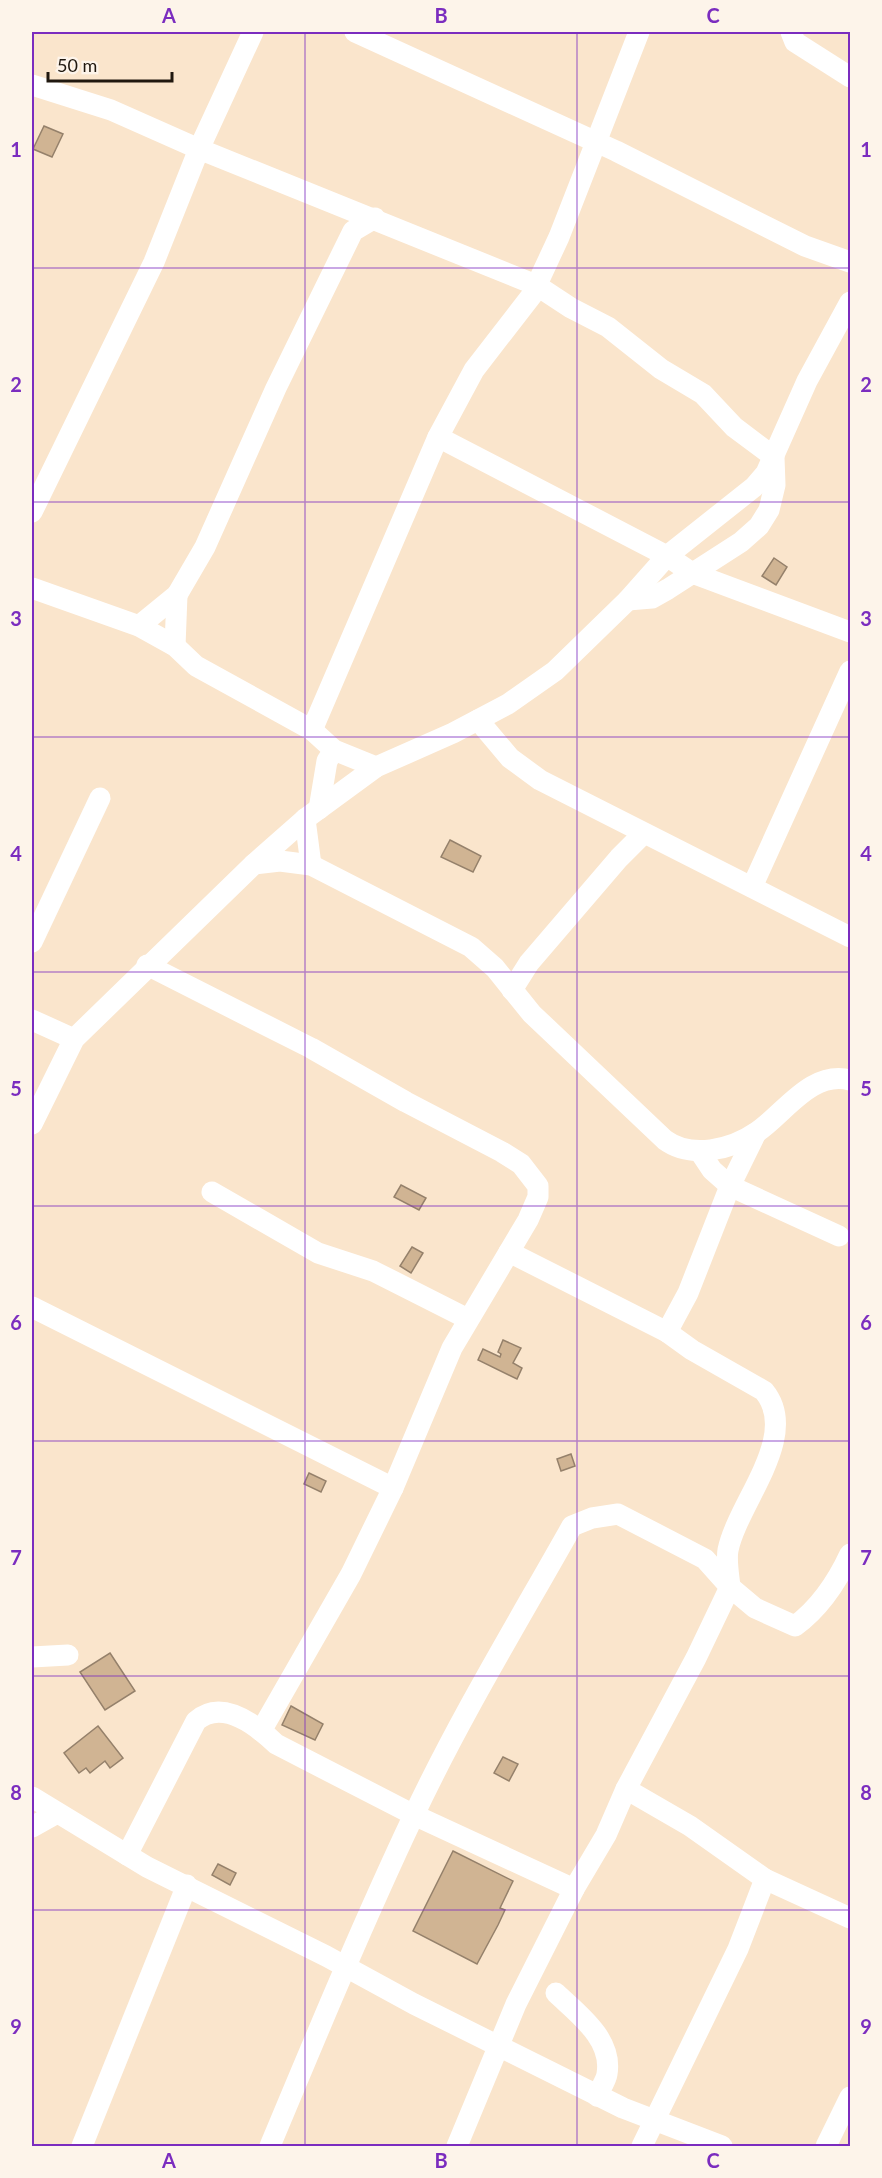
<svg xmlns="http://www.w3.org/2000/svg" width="882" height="2178" font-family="Lato,sans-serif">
	<rect width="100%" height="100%" fill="#fae5cc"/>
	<g fill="#d0b493" stroke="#95816b" stroke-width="1.5">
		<polygon points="44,126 63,134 52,157 33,149"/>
		<polygon points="774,558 787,567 776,585 762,576"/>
		<polygon points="450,840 481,856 473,872 441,857"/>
		<polygon points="401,1185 426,1198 419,1210 394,1197"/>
		<polygon points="412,1247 423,1253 411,1273 400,1266"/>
		<polygon points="503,1340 521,1348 513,1363 522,1368 517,1379 478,1360 483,1349 500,1357 501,1354 498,1352"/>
		<polygon points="571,1454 575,1466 561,1471 557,1459"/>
		<polygon points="309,1473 326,1481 321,1492 304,1484"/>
		<polygon points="110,1653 135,1691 105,1710 80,1672"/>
		<polygon points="291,1706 323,1724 315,1740 282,1725"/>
		<polygon points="98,1726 123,1758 110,1768 105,1761 90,1773 86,1768 79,1773 64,1753"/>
		<polygon points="503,1757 518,1764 509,1781 494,1773"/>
		<polygon points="453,1851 513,1881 500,1908 505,1910 498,1925 477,1964 413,1931"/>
		<polygon points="218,1864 236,1873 230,1885 212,1875"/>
	</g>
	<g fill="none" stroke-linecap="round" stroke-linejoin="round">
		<g stroke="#fff" stroke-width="21">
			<polyline points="355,32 616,151 805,246 850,262"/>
			<polyline points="791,32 795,42 850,77"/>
			<polyline points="32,85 111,110 199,149 536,285 571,308 608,327 661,369 703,394 734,427 774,457 775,485 769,510 759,526 741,542 668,589 652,598 628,600"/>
			<polyline points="438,437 667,556 692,573 850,632"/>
			<polyline points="32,512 154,262 199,149 253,32"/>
			<polyline points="32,588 139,626 175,646 196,666 312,730 334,750 376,767"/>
			<polyline points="139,626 177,595 205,547 276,388 353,231 375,218"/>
			<polyline points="175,646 177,595"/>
			<polyline points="478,720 510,758 540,780 850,937"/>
			<polyline points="312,730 438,437 474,370 532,295 559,237 639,32"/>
			<polyline points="319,809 327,761 334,750"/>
			<polyline points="305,819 311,865"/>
			<path d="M254,864L280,861L311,865L471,947L495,968L532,1014L665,1140C691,1159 731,1150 757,1132C785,1113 811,1070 850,1080"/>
			<polyline points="752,887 850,671"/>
			<polyline points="32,942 100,798"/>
			<polyline points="147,965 311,1048 406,1102 502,1152 521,1164 538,1186 538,1197 528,1220 452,1348 393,1488 351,1574 261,1731"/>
			<polyline points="512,990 529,963 619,858 643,834"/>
			<polyline points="32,1020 74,1039"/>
			<polyline points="32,1124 74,1039 254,864 305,819 376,767 453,733 508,704 555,671 628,600 667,556 754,487 766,473 807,381 850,302"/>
			<polyline points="700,1152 712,1170 730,1186 839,1236"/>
			<polyline points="212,1192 318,1253 373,1271 468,1319"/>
			<path d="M509,1252L667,1332L692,1350L764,1391C801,1436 738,1502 728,1550C726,1561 729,1576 730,1587"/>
			<polyline points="32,1307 393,1488"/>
			<polyline points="667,1332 688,1293 730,1186 756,1133"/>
			<polyline points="32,1657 68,1655"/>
			<polyline points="626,1789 690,1826 765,1879 738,1949 642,2146"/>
			<polyline points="32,1797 147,1867 326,1956 414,2004 623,2108 722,2146"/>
			<polyline points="32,1827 57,1813"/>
			<path d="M127,1855L196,1721C222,1698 256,1725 276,1744L414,1815L574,1889"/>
			<polyline points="765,1879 850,1918"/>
			<path d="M556,1993C578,2014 613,2039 607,2074C606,2081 600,2089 597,2096"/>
			<polyline points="82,2146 187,1885"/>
			<path d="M270,2146C316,2036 362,1925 413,1817C460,1717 518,1622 572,1526L592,1518L618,1514L705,1559L730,1587"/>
			<path d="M457,2146L516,2004L574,1889L606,1835L626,1789L696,1658L730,1587L755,1608L795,1626C821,1607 837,1582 850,1554"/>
			<polyline points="826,2146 850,2097"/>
		</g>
	</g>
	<path fill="none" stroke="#7b2cbf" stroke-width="1.5" stroke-opacity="0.55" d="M305,32V2146M577,32V2146M32,268H850M32,502H850M32,737H850M32,972H850M32,1206H850M32,1441H850M32,1676H850M32,1910H850"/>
	<rect width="882" height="2178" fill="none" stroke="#fdf4ea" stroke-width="66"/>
	<path d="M48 72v9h124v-9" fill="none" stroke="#20180f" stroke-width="3"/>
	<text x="57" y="72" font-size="18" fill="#20180f" stroke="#fdf4ea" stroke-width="4.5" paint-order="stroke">50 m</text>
	<rect x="33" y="33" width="816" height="2112" fill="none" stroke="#7b2cbf" stroke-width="2"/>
	<g font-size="20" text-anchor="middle" font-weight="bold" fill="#7b2cbf">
		<text x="169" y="23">A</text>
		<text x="441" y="23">B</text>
		<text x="713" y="23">C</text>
		<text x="16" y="157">1</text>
		<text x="866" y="157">1</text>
		<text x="16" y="392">2</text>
		<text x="866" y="392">2</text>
		<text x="16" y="626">3</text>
		<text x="866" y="626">3</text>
		<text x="16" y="861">4</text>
		<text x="866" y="861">4</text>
		<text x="16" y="1096">5</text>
		<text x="866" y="1096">5</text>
		<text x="16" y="1330">6</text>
		<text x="866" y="1330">6</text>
		<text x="16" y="1565">7</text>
		<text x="866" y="1565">7</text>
		<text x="16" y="1800">8</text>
		<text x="866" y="1800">8</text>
		<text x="16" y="2034">9</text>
		<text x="866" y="2034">9</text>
		<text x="169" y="2168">A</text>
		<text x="441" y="2168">B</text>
		<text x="713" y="2168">C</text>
	</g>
</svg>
